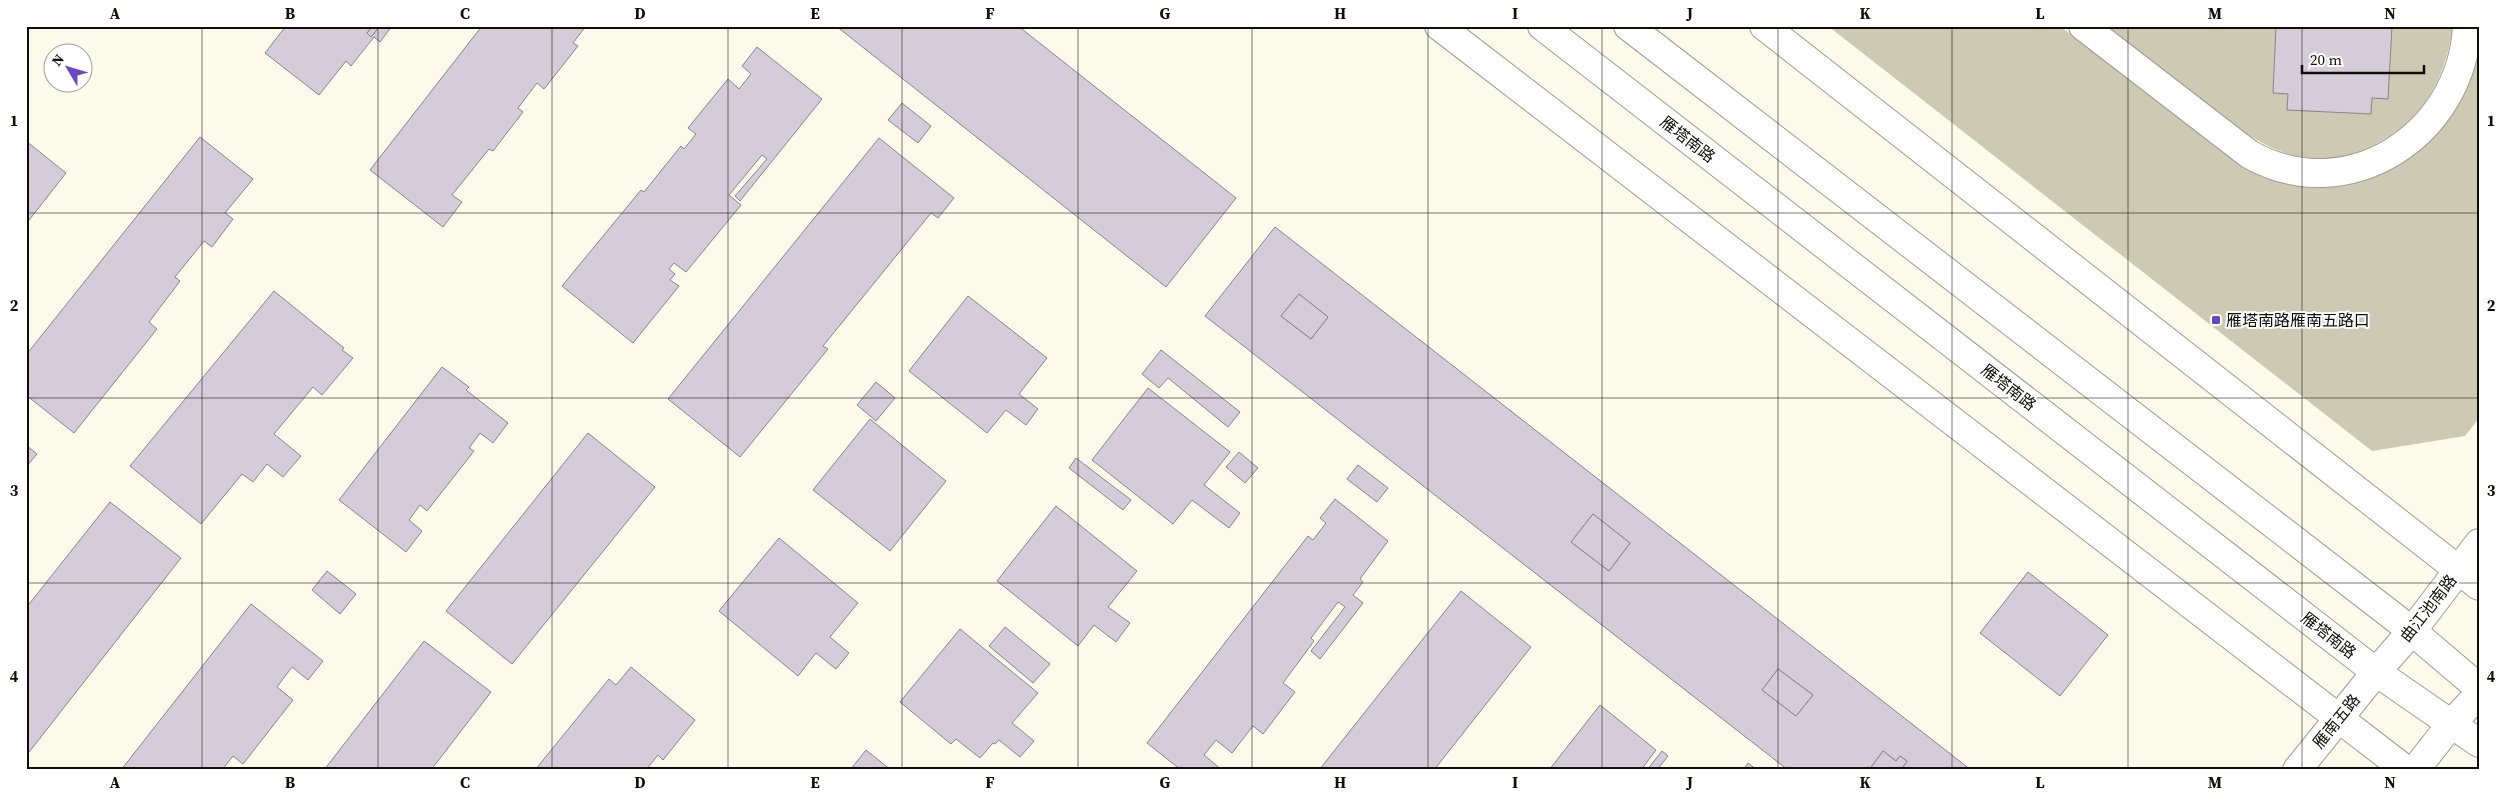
<svg xmlns="http://www.w3.org/2000/svg" width="2505" height="796" font-family="'Source Serif 4','Noto Sans SC',serif">
	<rect width="100%" height="100%" fill="#fcfaea"/>
	<g fill="#cdc9b3">
		<path d="M1828,26H2060L2241,166C2345,222 2449,162 2479,54V418L2465,436L2372,451Z"/>
		<path d="M2107,26H2453C2447,70 2428,113 2388,137C2309,185 2260,146 2197,97C2167,73 2137,50 2107,26Z"/>
	</g>
	<g fill="#d4ccd9" stroke="#8a828e" fill-rule="evenodd">
		<polygon points="286,26 373,26 367,33 371,37 380,26 392,26 380,42 374,37 351,66 346,61 319,95 265,53"/>
		<polygon points="373,26 380,26 371,37 367,33"/>
		<polygon points="482,26 586,26 573,43 578,46 544,89 537,83 518,108 523,112 493,151 489,149 452,195 462,202 443,227 370,170"/>
		<polygon points="836,26 1018,26 1236,198 1166,287"/>
		<polygon points="2276,26 2392,26 2388,99 2372,98 2371,114 2287,110 2288,94 2273,93"/>
		<polygon points="757,47 822,99 740,201 735,196 767,159 762,155 729,195 741,205 686,272 674,263 669,269 675,274 670,280 679,286 633,343 562,286 641,190 644,192 681,146 684,149 696,134 688,128 728,79 739,89 751,74 742,66"/>
		<polygon points="902,103 931,126 918,143 888,120"/>
		<polygon points="200,137 253,179 225,213 233,219 212,247 204,241 175,277 180,281 149,322 157,329 74,433 26,395 26,355"/>
		<polygon points="879,138 954,198 938,218 931,213 823,346 828,349 740,457 668,399"/>
		<polygon points="26,141 66,173 26,224"/>
		<path d="M1275,227L1971,770H1901L1907,761L1900,756L1896,761L1883,751L1869,770H1788L1205,316ZM1299,294L1328,317L1311,339L1281,316ZM1593,514L1630,543L1609,571L1571,542ZM1778,669L1813,695L1796,716L1762,690Z"/>
		<polygon points="274,291 344,348 342,350 353,358 322,395 313,387 274,434 301,456 283,477 267,464 253,482 242,474 201,524 130,466"/>
		<polygon points="1299,294 1328,317 1311,339 1281,316"/>
		<polygon points="968,296 1047,358 1019,394 1038,409 1026,425 1006,410 987,433 909,371"/>
		<polygon points="1161,350 1240,412 1228,427 1168,378 1159,388 1142,374"/>
		<polygon points="442,367 469,387 466,390 508,423 493,443 480,433 469,448 474,451 427,511 420,505 409,520 422,531 406,552 339,500"/>
		<polygon points="876,382 895,398 876,421 857,405"/>
		<polygon points="1148,388 1230,452 1204,485 1240,513 1229,528 1192,500 1173,524 1092,460"/>
		<polygon points="870,419 946,481 890,551 813,490"/>
		<polygon points="588,433 655,487 512,664 446,611"/>
		<polygon points="26,445 37,454 26,467"/>
		<polygon points="1239,452 1258,468 1245,483 1226,467"/>
		<polygon points="1076,458 1131,500 1123,510 1069,468"/>
		<polygon points="1358,465 1388,488 1377,502 1347,479"/>
		<polygon points="1335,499 1388,541 1360,579 1363,582 1353,595 1363,603 1320,659 1311,651 1345,607 1338,602 1311,638 1314,641 1283,683 1295,692 1263,734 1253,726 1232,753 1216,740 1204,755 1222,770 1181,770 1147,743 1308,536 1313,540 1326,523 1320,518"/>
		<polygon points="110,502 181,558 26,756 26,608"/>
		<polygon points="1056,506 1137,571 1108,607 1130,623 1116,642 1094,625 1078,646 997,581"/>
		<polygon points="1593,514 1630,543 1609,571 1571,542"/>
		<polygon points="779,538 858,603 830,637 849,653 836,669 816,653 798,676 719,611"/>
		<polygon points="327,571 356,594 340,614 312,590"/>
		<polygon points="2028,572 2108,635 2060,696 1980,633"/>
		<polygon points="1461,591 1531,647 1434,770 1319,770"/>
		<polygon points="251,604 323,661 308,680 292,667 277,687 293,700 243,764 233,756 222,770 121,770"/>
		<polygon points="1005,627 1050,664 1033,683 989,646"/>
		<polygon points="960,629 1038,693 1012,723 1034,741 1020,757 999,740 995,744 993,743 980,758 956,739 951,744 900,702"/>
		<polygon points="424,641 491,692 431,770 324,770"/>
		<polygon points="631,667 695,720 663,760 658,755 646,770 535,770 609,679 616,685"/>
		<polygon points="1778,669 1813,695 1796,716 1762,690"/>
		<polygon points="1600,705 1656,750 1641,770 1549,770"/>
		<polygon points="866,750 891,770 850,770"/>
		<polygon points="1662,751 1668,756 1657,770 1647,770"/>
		<polygon points="1883,751 1896,761 1900,756 1907,761 1901,770 1869,770"/>
		<polygon points="1748,763 1757,770 1743,770"/>
	</g>
	<g fill="none" stroke-linecap="round" stroke-linejoin="round">
		<g stroke="#9f9d8e" stroke-width="30">
			<g id="minor">
				<polyline points="1439,26 2406,770"/>
				<polyline points="1764,26 2479,586"/>
				<path d="M2083,26L2249,154C2347,210 2462,135 2467,26"/>
			</g>
		</g>
		<g stroke="#9f9d8e" stroke-width="30">
			<g id="major">
				<polyline points="1542,26 2376,672 2479,743"/>
				<polyline points="1628,26 2412,631 2479,688"/>
				<polyline points="2297,770 2376,672 2412,631 2479,543"/>
				<polyline points="2415,770 2452,723 2479,694"/>
			</g>
		</g>
		<use href="#minor" stroke="#fff" stroke-width="28"/>
		<use href="#major" stroke="#fff" stroke-width="28"/>
	</g>
	<path fill="none" stroke="#0f0e09" stroke-width="1" stroke-opacity="0.55" d="M202,26V770M378,26V770M552,26V770M728,26V770M902,26V770M1078,26V770M1252,26V770M1428,26V770M1602,26V770M1778,26V770M1952,26V770M2128,26V770M2302,26V770M26,213H2479M26,398H2479M26,583H2479"/>
	<rect fill="#6949c1" stroke="#fff" stroke-width="2" x="2211" y="315" width="10" height="10" rx="2.5"/>
	<g text-anchor="middle" dominant-baseline="central" stroke-width="4" stroke-linejoin="round" paint-order="stroke">
		<g font-size="16" fill="#0f0e09" stroke="#fff">
			<text transform="translate(1688 139) rotate(38)">雁塔南路</text>
			<text transform="translate(2009 387) rotate(38)">雁塔南路</text>
			<text transform="translate(2428 608) rotate(-52)">曲江池南路</text>
			<text transform="translate(2329 635) rotate(38)">雁塔南路</text>
			<text transform="translate(2336 721) rotate(-51)">雁南五路</text>
		</g>
		<g font-size="16" fill="#0f0e09" stroke="#fff" text-anchor="start">
			<text x="2226" y="320">雁塔南路雁南五路口</text>
		</g>
	</g>
	<rect width="2505" height="796" fill="none" stroke="#ffffff" stroke-width="55"/>
	<g transform="translate(68 68) rotate(308)"><circle r="24" fill="#ffffff" stroke="#9f9f9d"/>
	<path d="M0-4L9 19L0 12L-9 19Z" fill="#6949c1"/>
	<text y="-8" font-size="14" font-weight="bold" text-anchor="middle" fill="#0f0e09">N</text>
	</g>
	<path d="M2302 65v8h122v-8" fill="none" stroke="#0f0e09" stroke-width="2.5"/>
	<text x="2310" y="65" font-size="15" fill="#0f0e09" stroke="#ffffff" stroke-width="4" paint-order="stroke">20 m</text>
	<rect x="28" y="28" width="2450" height="740" fill="none" stroke="#0f0e09" stroke-width="2"/>
	<g font-size="16" text-anchor="middle" font-weight="bold" fill="#0f0e09">
		<text x="115" y="19">A</text>
		<text x="290" y="19">B</text>
		<text x="465" y="19">C</text>
		<text x="640" y="19">D</text>
		<text x="815" y="19">E</text>
		<text x="990" y="19">F</text>
		<text x="1165" y="19">G</text>
		<text x="1340" y="19">H</text>
		<text x="1515" y="19">I</text>
		<text x="1690" y="19">J</text>
		<text x="1865" y="19">K</text>
		<text x="2040" y="19">L</text>
		<text x="2215" y="19">M</text>
		<text x="2390" y="19">N</text>
		<text x="14" y="126">1</text>
		<text x="2491" y="126">1</text>
		<text x="14" y="311">2</text>
		<text x="2491" y="311">2</text>
		<text x="14" y="496">3</text>
		<text x="2491" y="496">3</text>
		<text x="14" y="682">4</text>
		<text x="2491" y="682">4</text>
		<text x="115" y="788">A</text>
		<text x="290" y="788">B</text>
		<text x="465" y="788">C</text>
		<text x="640" y="788">D</text>
		<text x="815" y="788">E</text>
		<text x="990" y="788">F</text>
		<text x="1165" y="788">G</text>
		<text x="1340" y="788">H</text>
		<text x="1515" y="788">I</text>
		<text x="1690" y="788">J</text>
		<text x="1865" y="788">K</text>
		<text x="2040" y="788">L</text>
		<text x="2215" y="788">M</text>
		<text x="2390" y="788">N</text>
	</g>
</svg>
